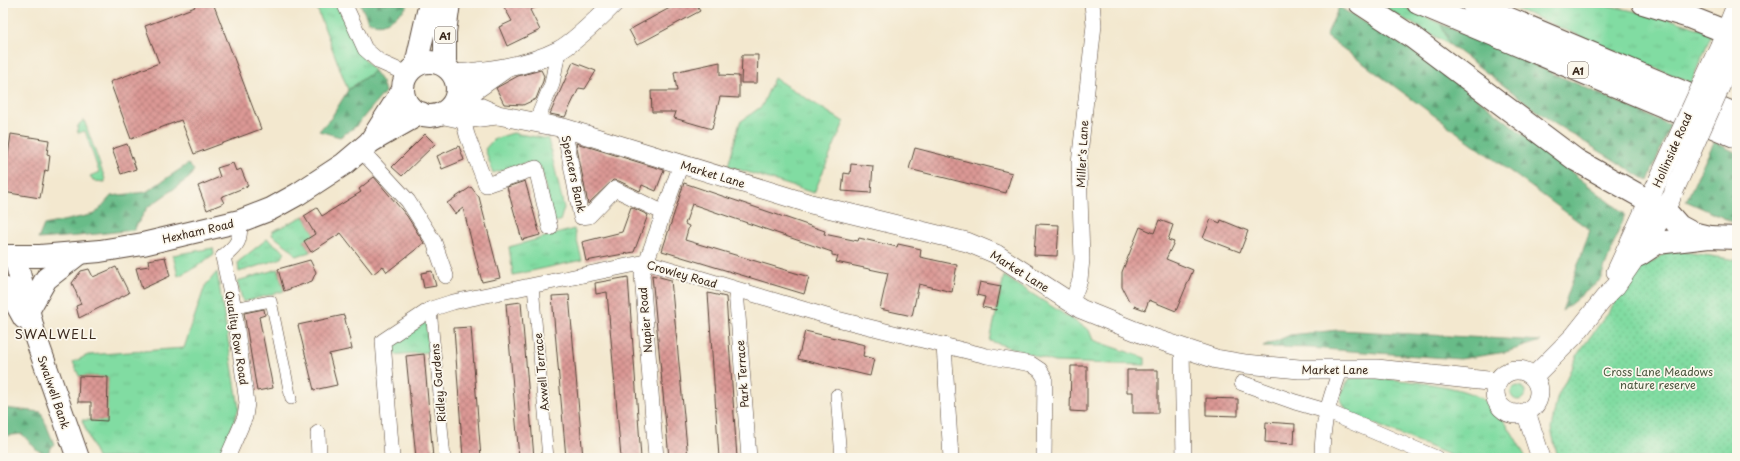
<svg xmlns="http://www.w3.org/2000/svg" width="1740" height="461" font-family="'Playpen Sans',sans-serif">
	<defs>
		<pattern id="grass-tufts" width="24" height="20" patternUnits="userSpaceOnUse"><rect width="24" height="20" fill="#81dca2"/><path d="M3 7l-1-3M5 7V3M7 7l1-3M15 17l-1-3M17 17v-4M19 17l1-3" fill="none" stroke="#70bd8b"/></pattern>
		<pattern id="forest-firs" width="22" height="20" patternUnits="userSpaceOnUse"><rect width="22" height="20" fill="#68bc88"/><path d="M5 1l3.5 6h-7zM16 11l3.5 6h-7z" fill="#57996f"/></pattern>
		<pattern id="park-dots" width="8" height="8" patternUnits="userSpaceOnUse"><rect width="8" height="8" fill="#81dca2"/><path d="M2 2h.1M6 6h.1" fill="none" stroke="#70bd8b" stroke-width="1.8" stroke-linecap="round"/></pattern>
		<pattern id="building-cross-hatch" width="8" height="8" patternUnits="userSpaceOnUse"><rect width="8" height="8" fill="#db9894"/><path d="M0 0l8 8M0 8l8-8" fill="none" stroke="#b37c78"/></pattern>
	</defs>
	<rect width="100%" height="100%" fill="#fbf7ec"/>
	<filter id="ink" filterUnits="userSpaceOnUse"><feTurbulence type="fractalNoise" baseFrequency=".025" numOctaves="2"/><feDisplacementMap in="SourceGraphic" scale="8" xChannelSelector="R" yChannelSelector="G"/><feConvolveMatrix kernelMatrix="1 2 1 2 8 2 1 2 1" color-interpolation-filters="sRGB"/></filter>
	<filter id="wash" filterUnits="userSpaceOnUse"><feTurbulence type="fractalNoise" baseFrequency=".012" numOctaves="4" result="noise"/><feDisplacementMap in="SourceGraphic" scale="16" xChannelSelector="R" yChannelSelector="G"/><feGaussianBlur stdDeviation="0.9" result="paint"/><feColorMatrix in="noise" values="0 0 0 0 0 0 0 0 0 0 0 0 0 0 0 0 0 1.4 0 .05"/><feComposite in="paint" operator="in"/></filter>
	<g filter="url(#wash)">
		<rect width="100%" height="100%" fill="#f3e8cf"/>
		<g fill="url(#grass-tufts)" stroke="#5e8360">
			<path d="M315,3H337C349,32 354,47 374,71L348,90Z"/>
			<polygon points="1376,3 1395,3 1441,24 1450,45"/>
			<polygon points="1502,3 1597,3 1670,19 1712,33 1691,83"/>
			<polygon points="774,78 844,122 814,193 728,166 740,122 762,106"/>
			<path d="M84,120L105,179V182L94,181L90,176L99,172L85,131L78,133C76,127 79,123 84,120Z"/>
			<polygon points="513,133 548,139 564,208 560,221 553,222 541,167 525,163 493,173 485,149 494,139"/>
			<polygon points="304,216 315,234 304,241 310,252 296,256 291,249 272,235 273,231"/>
			<polygon points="574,229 582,260 513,275 509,247"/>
			<polygon points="267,239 285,252 282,258 239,272 238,262"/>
			<polygon points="213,248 214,254 196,267 178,276 173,255"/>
			<polygon points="278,269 284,291 243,302 237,281"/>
			<polygon points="217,272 239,408 220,458 97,458 82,420 106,420 108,377 79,376 73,362 88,355 184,348 205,286"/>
			<polygon points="1004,276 1089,330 1093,340 1145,358 1145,365 1054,362 990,341"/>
			<polygon points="426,322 429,352 392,355 392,346"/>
			<path d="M1368,377C1399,381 1468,383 1490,405C1506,420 1516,439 1526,458H1457L1353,415L1346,409L1340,398L1344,387L1351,378Z"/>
			<circle cx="1518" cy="393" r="7"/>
		</g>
		<g fill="url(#forest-firs)" stroke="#527353">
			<path d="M360,3H409C405,11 390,22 380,24C377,24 371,22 368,21Z"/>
			<polygon points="1339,7 1431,62 1625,214 1600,280 1562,311 1590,230 1326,36"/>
			<polygon points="1441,24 1670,125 1648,181 1552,122 1450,45"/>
			<polygon points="374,71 382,82 385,92 355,127 340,137 319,131 331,118 348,90"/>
			<polygon points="1714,142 1737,153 1737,224 1686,201"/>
			<polygon points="188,164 194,170 189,178 147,208 134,230 78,236 38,239 44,225 95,214 111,196 146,192"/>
			<polygon points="1338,330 1541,341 1506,352 1460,359 1310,348 1263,347 1290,335"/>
			<polygon points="3,408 41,412 54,444 47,454 37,450 22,434 3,436"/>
		</g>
		<polygon fill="url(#park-dots)" stroke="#5e8360" points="1672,250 1737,260 1737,458 1558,458 1551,429 1557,398 1579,352 1641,268"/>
		<g id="blocks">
			<g fill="url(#building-cross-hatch)">
				<polygon points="193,3 213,3 261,129 194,154 181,120 131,139 110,82 159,63 145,26 195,7"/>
				<polygon points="512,3 544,3 530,10 540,30 507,46 499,27 512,21 504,7"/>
				<polygon points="679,3 695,3 700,11 637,45 629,30"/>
				<polygon points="742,55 758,55 757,83 741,83"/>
				<polygon points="573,62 596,71 585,89 579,88 565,117 550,114"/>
				<polygon points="720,62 720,75 739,76 739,98 720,97 712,129 674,118 676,112 652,112 651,91 677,91 674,72"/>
				<polygon points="541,70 544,76 543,81 536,99 523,105 504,104 496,88 518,76"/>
				<polygon points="11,134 49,140 47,154 50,155 48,171 45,170 40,198 3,192"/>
				<polygon points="425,134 435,144 402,176 392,167"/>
				<polygon points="576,143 664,170 656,191 642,185 640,191 619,181 613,180 588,204"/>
				<polygon points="127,144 136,169 121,174 112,149"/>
				<polygon points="459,146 464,160 442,169 437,156"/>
				<polygon points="915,148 1012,173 1006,193 909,169"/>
				<polygon points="233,163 236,171 241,169 248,186 221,197 224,203 207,210 198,186 220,177 217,168"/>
				<polygon points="851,164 873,166 871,193 842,191 844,173 850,174"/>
				<polygon points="374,177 407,216 424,243 387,272 383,266 373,274 341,233 311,252 304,241 315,234 304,216 317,208 322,216 361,192 359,189"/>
				<polygon points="525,181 540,235 522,240 507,187"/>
				<polygon points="684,183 825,231 824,234 858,241 859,238 897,247 898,244 921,249 920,257 957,265 952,292 919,284 912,316 880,309 888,273 836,262 838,256 832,255 832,252 692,204 685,224 689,226 685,240 809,277 804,294 662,251"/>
				<polygon points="471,187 479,197 500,278 482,282 463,208 455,214 447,203"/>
				<polygon points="631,207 648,215 634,252 586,261 582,242 622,232"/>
				<polygon points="1211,219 1220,223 1221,220 1248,231 1240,252 1203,238"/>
				<polygon points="1159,220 1173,225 1168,240 1174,242 1166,259 1193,270 1176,311 1149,300 1145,310 1134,306 1129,301 1122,287 1122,272 1140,227 1154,233"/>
				<polygon points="1036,224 1059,225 1057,256 1034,255"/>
				<polygon points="165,257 170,276 142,289 136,268 149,266 148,260"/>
				<polygon points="310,260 316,272 312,281 284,291 278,269"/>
				<polygon points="116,267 129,293 79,318 76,306 81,304 72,283 81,271 89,269 93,277"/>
				<polygon points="432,271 436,286 424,288 421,273"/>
				<polygon points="652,275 671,280 688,458 669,458"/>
				<polygon points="628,277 641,458 621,458 607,292 596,294 595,283"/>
				<polygon points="980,282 1001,286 996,310 982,307 985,297 977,295"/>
				<polygon points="708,293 726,297 737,458 719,458"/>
				<polygon points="569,295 583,458 566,458 552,296"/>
				<polygon points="521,302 534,458 519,458 506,304"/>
				<polygon points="264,309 265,315 259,317 273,388 257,391 244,313"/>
				<polygon points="344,315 352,349 329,354 337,385 314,390 298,325"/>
				<polygon points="471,327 481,458 463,458 454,328"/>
				<polygon points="805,331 865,345 863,356 874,359 870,376 798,359"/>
				<polygon points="424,354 433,458 416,458 406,356"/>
				<polygon points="1071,366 1087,366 1087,412 1070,411"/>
				<polygon points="1127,370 1158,370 1158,413 1133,413 1133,392 1127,392"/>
				<polygon points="79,376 108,377 107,421 91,420 91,402 78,402"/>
				<polygon points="1206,398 1238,399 1238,416 1206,415"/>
				<polygon points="1266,422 1295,424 1294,444 1265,442"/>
			</g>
		</g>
	</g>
	<g filter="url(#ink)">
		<use href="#blocks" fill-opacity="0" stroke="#574639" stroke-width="1"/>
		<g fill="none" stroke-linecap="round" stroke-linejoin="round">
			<g stroke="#574639" stroke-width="12">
				<g id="pedestrian">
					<polyline points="533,286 548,458"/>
					<polyline points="234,308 271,301 291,399"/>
					<polyline points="431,309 445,458"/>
					<polyline points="836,395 841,458"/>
				</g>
			</g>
			<g stroke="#574639" stroke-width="16">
				<g id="minor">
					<polyline points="344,3 365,49 380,62 407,74"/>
					<polyline points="463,119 467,135 486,185 536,168 550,228"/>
					<polyline points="536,122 552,84 558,51"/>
					<polyline points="564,128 581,217 589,216 615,189 664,213"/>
					<polyline points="361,150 408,201 434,242 446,276"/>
					<polyline points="736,290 749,458"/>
					<polyline points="1071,304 1080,280 1082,259 1079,164 1094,25 1092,3"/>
					<polyline points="944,345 951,458"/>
					<polyline points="1182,348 1184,458"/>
					<polyline points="1242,383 1295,402 1326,411 1436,458"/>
					<polyline points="318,433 319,458"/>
					<path d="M227,458L245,417L247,403L234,308L223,257C239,244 240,241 240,221"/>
					<polyline points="392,458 383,341 431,309 453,302 646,262 833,318 987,356 1031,364 1040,370 1045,378 1044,458"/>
					<polyline points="656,458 642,274 681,164"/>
					<path d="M1322,458C1322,423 1329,401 1341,368"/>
				</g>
			</g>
			<g stroke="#574639" stroke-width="20">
				<g id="tertiary">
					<polyline points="1720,45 1737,3"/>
					<path d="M453,74C488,72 526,67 558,51C574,43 600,17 614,3"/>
					<polyline points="457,94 475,90 505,69"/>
					<polyline points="456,97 498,115 564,128 811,204 967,242 996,254 1081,309 1150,337 1216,359 1246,364 1299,369 1377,369 1497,382"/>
					<polyline points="440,114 463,119 497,115"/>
					<polyline points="1616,272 1655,187"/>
					<circle cx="1517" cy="392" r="22"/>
					<polyline points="1534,376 1574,336 1605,297 1616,286 1654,231 1671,198"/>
					<polyline points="1526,412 1541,458"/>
				</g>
			</g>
			<g stroke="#574639" stroke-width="24">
				<g id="secondary">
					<circle cx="430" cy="89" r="27"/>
					<polyline points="370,142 403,90"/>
					<polyline points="3,256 40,256 100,251 143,244 240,221 271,209 298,194 344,164 370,142 421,113"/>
					<polyline points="15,257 34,333 78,458"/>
					<polyline points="3,288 13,298 24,318"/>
					<polyline points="29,309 46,279 78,254"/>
				</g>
			</g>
			<g stroke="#574639" stroke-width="24">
				<g id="trunk">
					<polyline points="1360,3 1412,37 1576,160 1665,210 1679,226 1692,233 1709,237"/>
					<polyline points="1418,3 1737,137"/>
					<polyline points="1472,3 1737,115"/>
					<polyline points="1643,3 1689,17 1737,36"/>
					<polyline points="416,65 430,3"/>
					<polyline points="445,66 445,32 449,3"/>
					<polyline points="1639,255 1657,243 1709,237 1737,238"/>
				</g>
			</g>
			<use href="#pedestrian" stroke="#fff" stroke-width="11"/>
			<use href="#minor" stroke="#fff" stroke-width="15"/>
			<use href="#tertiary" stroke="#fff" stroke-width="19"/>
			<use href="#secondary" stroke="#fff" stroke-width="22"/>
			<use href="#trunk" stroke="#fff" stroke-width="22"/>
			<g stroke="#574639" stroke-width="20" stroke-linecap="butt">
				<g id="tertiary-bridge">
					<polyline points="1658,181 1720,45"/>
					<polyline points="1674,191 1736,51"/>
				</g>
			</g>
			<use href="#tertiary-bridge" stroke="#fff" stroke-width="19"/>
		</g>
	</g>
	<g text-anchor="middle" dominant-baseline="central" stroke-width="3.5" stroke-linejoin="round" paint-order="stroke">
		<g fill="#fbf7ec" stroke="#75685c" stroke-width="1">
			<rect x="435" y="27" width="20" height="16" rx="3"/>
			<rect x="1568" y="62" width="20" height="16" rx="3"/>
		</g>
		<g font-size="10" font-weight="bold" fill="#3b2a1e">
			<text x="445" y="35">A1</text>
			<text x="1578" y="70">A1</text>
		</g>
		<g font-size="11" fill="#3b2a1e" stroke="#fbf7ec">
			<text transform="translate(1672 150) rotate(-66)">Hollinside Road</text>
			<text transform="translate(1082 154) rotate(-87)">Miller's Lane</text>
			<text transform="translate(574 174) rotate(78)">Spencers Bank</text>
			<text transform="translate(713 174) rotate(17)">Market Lane</text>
			<text transform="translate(198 231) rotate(-13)">Hexham Road</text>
			<text transform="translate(1020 271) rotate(32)">Market Lane</text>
			<text transform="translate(682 274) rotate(16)">Crowley Road</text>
			<text transform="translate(645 320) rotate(-95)">Napier Road</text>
			<text transform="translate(237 338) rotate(81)">Quality Row Road</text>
			<text x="1335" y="369">Market Lane</text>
			<text transform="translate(541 372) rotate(-95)">Axwell Terrace</text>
			<text transform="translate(742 374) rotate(-94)">Park Terrace</text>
			<text transform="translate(438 383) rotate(-95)">Ridley Gardens</text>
			<text transform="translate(54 392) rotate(71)">Swalwell Bank</text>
		</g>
		<g font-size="11" fill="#4c563f" stroke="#fbf7ec">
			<text x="1658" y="371">Cross Lane Meadows<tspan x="1658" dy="13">nature reserve</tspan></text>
		</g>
		<g font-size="13" letter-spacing="1" fill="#3b2a1e" stroke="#fbf7ec">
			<text x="56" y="333">SWALWELL</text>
		</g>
	</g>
	<rect width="1740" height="461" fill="none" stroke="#fbf7ec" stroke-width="16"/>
</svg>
